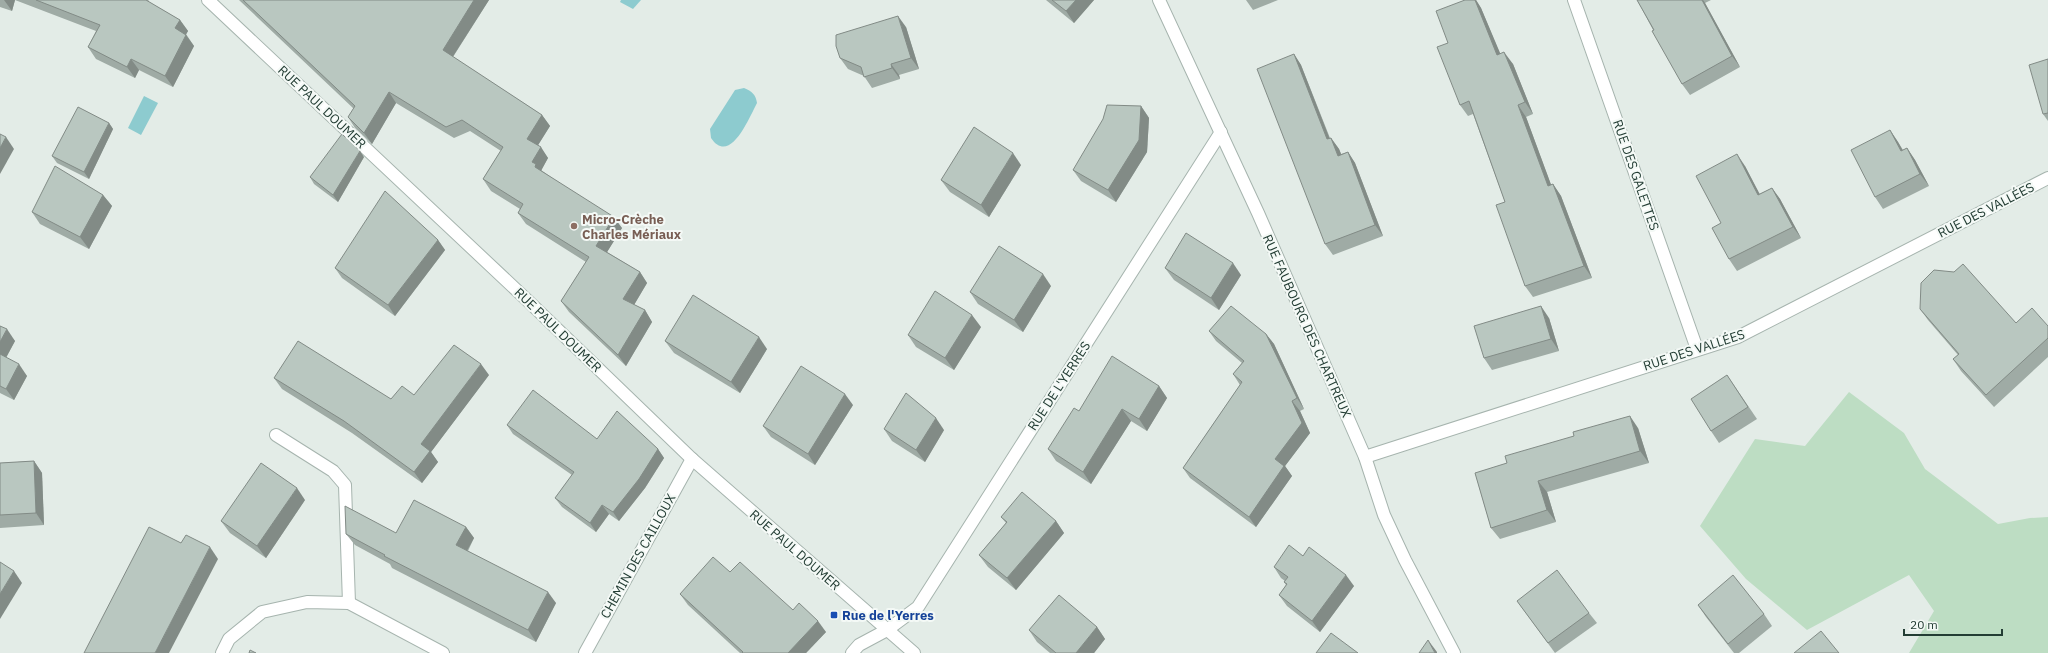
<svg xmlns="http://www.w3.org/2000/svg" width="2048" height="653" font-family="'IBM Plex Sans',sans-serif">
	<rect width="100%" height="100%" fill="#e3ece7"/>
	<polygon fill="#bdddc3" points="1849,392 1904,433 1925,469 1998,524 2030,518 2048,517 2048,653 1909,653 1934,611 1909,575 1807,630 1746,579 1700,526 1755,439 1805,446"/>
	<g fill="#8dcbcf">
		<polygon points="621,0 641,0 633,9 620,2"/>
		<path d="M744,88C752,91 756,95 757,103C749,118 730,166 711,138L710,129L735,90Z"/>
		<polygon points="144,96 158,103 141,135 128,128"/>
	</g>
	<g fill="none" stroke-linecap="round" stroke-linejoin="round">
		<g stroke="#a6b4ae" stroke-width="14">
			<g id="minor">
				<polyline points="208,0 526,299 692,459 914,653"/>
				<polyline points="1159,0 1258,213 1365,457 1384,515 1405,560 1454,653"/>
				<polyline points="1574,0 1697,349"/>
				<polyline points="276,435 333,471 345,485 349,603"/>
				<polyline points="1365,457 1738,337 2048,178"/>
				<polyline points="222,653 229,639 262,612 307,602 349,603 443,653"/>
				<polyline points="585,653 692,459"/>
				<polyline points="852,653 859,645 887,630 918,607 1221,132"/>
			</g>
		</g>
		<use href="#minor" stroke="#fff" stroke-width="12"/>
	</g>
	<g fill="#9faba5">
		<polygon points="0,0 148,0 149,1 149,2 180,20 188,31 186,34 194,46 173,87 139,70 135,78 96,59 88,47 96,31 15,0 12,11 0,7"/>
		<polygon points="239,0 489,0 453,57 542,115 550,126 538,145 548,158 541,170 622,228 607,252 640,272 647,283 634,305 645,310 652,322 626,366 569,312 561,301 586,262 526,224 518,213 520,209 491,191 483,179 501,151 470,131 454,138 396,103 372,144 355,128 348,117 354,109"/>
		<polygon points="1046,0 1094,0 1074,23"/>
		<polygon points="1246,0 1278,0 1253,10"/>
		<polygon points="1465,0 1476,0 1481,8 1500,54 1513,64 1533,114 1526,117 1551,185 1553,184 1561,196 1592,278 1533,297 1525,286 1505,202 1473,114 1468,116 1460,105 1448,43"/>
		<polygon points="1637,0 1711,0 1705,3 1740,67 1690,95 1682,84"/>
		<polygon points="906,27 919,69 899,75 900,79 872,88 864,76 848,69 840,58"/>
		<polygon points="1294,54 1301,65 1330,138 1331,138 1339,149 1341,154 1348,152 1355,163 1383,236 1333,255 1325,244"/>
		<polygon points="2048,59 2048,121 2043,114"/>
		<polygon points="1141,106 1149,118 1147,152 1116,202 1081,181 1073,170"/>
		<polygon points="109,123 113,129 89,179 57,163 52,156"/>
		<polygon points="1890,130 1898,142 1903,150 1907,148 1915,160 1929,186 1883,209 1875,197"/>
		<polygon points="364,157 338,202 314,184 310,177"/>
		<polygon points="1021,165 989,217 950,192 941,180"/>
		<polygon points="1745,166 1759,194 1772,188 1780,199 1801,238 1737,271 1729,259 1721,223"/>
		<polygon points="103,195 112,206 89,249 40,224 32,212"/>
		<polygon points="438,240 445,250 395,316 342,278 335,268"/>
		<polygon points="1165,268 1241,275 1219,310 1174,280"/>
		<polygon points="1051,286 1023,332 978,304 970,292"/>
		<polygon points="1920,309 2016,323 2048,326 2048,357 1994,407 1961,371 1953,359 1958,355 1928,320"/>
		<polygon points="1549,318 1559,351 1492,370 1484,358"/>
		<polygon points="0,326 15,341 6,358 27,376 14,400 0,393"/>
		<polygon points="981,327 954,370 916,347 908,335"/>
		<polygon points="1209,331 1266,334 1274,344 1304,409 1300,411 1310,433 1285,466 1292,476 1256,527 1190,478 1183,468 1240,385 1233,374 1242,363 1216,341"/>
		<polygon points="665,341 767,349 740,393 674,353"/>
		<polygon points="489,375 431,452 438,462 422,483 352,433 282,389 274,378 391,399 414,395"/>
		<polygon points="1727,375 1757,419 1719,443 1711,431"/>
		<polygon points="1159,386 1167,398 1147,431 1131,421 1091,484 1056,461 1048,449 1079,411"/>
		<polygon points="853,405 815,465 771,437 763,426"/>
		<polygon points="507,425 597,439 658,449 664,458 645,488 619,521 609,514 596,532 562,507 555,498 572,475 513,434"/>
		<polygon points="1638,428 1649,463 1547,492 1556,522 1500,539 1491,528 1475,473"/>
		<polygon points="884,429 944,430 925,462 892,441"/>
		<polygon points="34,461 42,473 44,525 0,528 0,463"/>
		<polygon points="305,500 266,558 230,533 221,521"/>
		<polygon points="1001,517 1056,521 1064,533 1016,590 988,567 979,555 1006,523"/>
		<polygon points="466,527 474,538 468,551 556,603 536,642 392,568 390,564 355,545 346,534 396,533"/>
		<polygon points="1303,556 1354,586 1320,632 1287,606 1279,595 1286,585 1284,582 1285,581 1281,578 1274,567"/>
		<polygon points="730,572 793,610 826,632 806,653 740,653 688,605 680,594"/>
		<polygon points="1517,601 1589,613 1597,623 1555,653"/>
		<polygon points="1698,605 1764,614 1772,626 1739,653 1734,653 1706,617"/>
		<polygon points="1097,627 1105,639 1094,653 1050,653 1037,642 1029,630"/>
	</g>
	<g fill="#828b86">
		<polygon points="4,0 15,0 12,11"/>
		<polygon points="474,0 489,0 450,61 443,50"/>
		<polygon points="1076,0 1094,0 1074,23 1066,11"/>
		<polygon points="1475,0 1476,0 1481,8 1506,67 1497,55"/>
		<polygon points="1702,0 1703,0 1705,3 1740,67 1732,56"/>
		<polygon points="898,16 906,27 919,69 911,58"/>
		<polygon points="180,20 188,31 183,40 175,28"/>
		<polygon points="186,35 194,46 173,87 165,76"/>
		<polygon points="1504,52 1513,64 1533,114 1525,102"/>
		<polygon points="1294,54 1301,65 1334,150 1327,139"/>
		<polygon points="131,59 139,70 135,78 127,67"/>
		<polygon points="891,64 899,75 900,79 892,68"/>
		<polygon points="389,92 396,103 372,144 364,133"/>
		<polygon points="1518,105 1526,117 1556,198 1548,186"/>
		<polygon points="1141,106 1149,118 1147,152 1116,202 1108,190"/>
		<polygon points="542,115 550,126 535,150 527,139"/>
		<polygon points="109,123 113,129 89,179 84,172"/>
		<polygon points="1890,130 1898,142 1909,162 1901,151"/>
		<polygon points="6,137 14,149 0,174 0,148"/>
		<polygon points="1331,138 1339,149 1346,166 1338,156"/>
		<polygon points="541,147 548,158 541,171 543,178 532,162"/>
		<polygon points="1907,148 1915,160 1929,186 1920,174"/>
		<polygon points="360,151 364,157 338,202 333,195"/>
		<polygon points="1348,152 1355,163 1383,236 1375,225"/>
		<polygon points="1013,153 1021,165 989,217 981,205"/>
		<polygon points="1737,154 1745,166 1766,206 1758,195"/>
		<polygon points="1553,184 1561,196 1592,278 1584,266"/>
		<polygon points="1772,188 1780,199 1801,238 1793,227"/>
		<polygon points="103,195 112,206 89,249 80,237"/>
		<polygon points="614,217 622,228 604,257 596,246"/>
		<polygon points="438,240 445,250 395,316 388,305"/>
		<polygon points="1233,263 1241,275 1219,310 1211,298"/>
		<polygon points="640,272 647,283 631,310 623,299"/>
		<polygon points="1043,274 1051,286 1023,332 1014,320"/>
		<polygon points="1541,306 1549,318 1559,351 1551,339"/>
		<polygon points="645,310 652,322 626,366 618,355"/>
		<polygon points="972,315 981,327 954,370 945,358"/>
		<polygon points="7,329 15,341 3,363 0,359 0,342"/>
		<polygon points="1266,334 1274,344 1304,409 1297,398"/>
		<polygon points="759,337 767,349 740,393 731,382"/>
		<polygon points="19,364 27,376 14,400 6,389"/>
		<polygon points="481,364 489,375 431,452 438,462 422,483 414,472 421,444"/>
		<polygon points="1159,386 1167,398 1147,431 1139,419"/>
		<polygon points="845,394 853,405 815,465 808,454"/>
		<polygon points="1292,401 1300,411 1310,433 1285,466 1292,476 1256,527 1249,517 1275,459"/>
		<polygon points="1122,409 1131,421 1091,484 1083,472"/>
		<polygon points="1630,416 1638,428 1649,463 1640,451"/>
		<polygon points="936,418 944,430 925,462 916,450"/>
		<polygon points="658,449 664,458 645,488 619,521 613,512"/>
		<polygon points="34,461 42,473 44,525 36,513"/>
		<polygon points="1538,481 1547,492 1556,522 1547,510"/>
		<polygon points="297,488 305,500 266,558 257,546"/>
		<polygon points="602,505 609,514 596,532 590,523"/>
		<polygon points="1056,521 1064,533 1016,590 1007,578"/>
		<polygon points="466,527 474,538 464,556 456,545"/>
		<polygon points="210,547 218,559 169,653 155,653"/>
		<polygon points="14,571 22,583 0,619 0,594"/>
		<polygon points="1346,575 1354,586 1320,632 1312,621"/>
		<polygon points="548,592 556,603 536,642 528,630"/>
		<polygon points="818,621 826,632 806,653 788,653"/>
		<polygon points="1097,627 1105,639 1094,653 1076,653"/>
		<polygon points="1428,640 1437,652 1437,653 1435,653"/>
	</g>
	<g fill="#b9c7c0" stroke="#828b86">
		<polygon points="36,0 146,0 180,20 175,28 186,35 165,76 131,59 127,67 88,47 100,25"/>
		<polygon points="243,0 474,0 443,50 542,115 527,139 541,147 532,162 536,164 535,167 614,217 596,246 640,272 623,299 645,310 618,355 561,301 589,257 518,213 523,204 483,179 503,147 462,120 446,127 389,92 364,133 348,117 355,106"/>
		<polygon points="1052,0 1076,0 1066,11"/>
		<polygon points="1465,0 1475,0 1497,55 1504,52 1525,102 1518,105 1548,186 1553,184 1584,266 1525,286 1496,205 1505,202 1469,101 1460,105 1437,47 1448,43 1436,11"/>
		<polygon points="1637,0 1702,0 1732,56 1682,84 1652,31 1654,30"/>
		<polygon points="898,16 911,58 891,64 892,68 864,77 861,67 840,58 836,46 836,35"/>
		<polygon points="1294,54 1327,139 1331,138 1338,156 1348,152 1375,225 1325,244 1257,69"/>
		<polygon points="2048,59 2048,113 2043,114 2029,65"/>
		<polygon points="1107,105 1141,106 1139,140 1108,190 1073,170 1103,119"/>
		<polygon points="78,107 109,123 84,172 52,156"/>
		<polygon points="974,127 1013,153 981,205 941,180"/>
		<polygon points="1890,130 1901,151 1907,148 1920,174 1875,197 1851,150"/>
		<polygon points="0,134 6,137 0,148"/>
		<polygon points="342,134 360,151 333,195 310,177"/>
		<polygon points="1737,154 1758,195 1772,188 1793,227 1729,259 1712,228 1721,223 1696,176"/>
		<polygon points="55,166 103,195 80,237 32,212"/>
		<polygon points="385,191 438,240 388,305 335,268"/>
		<polygon points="1186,233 1233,263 1211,298 1165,268"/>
		<polygon points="999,246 1043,274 1014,320 970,292"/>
		<polygon points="1963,264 2016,323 2032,308 2048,326 2048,338 1986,395 1953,359 1959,354 1920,309 1921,283 1934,270 1954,272"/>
		<polygon points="935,291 972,315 945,358 908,335"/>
		<polygon points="693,295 759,337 731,382 665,341"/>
		<polygon points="1231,306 1266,334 1297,398 1292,401 1302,423 1275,459 1284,466 1249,517 1183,468 1242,382 1233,374 1244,361 1209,331"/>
		<polygon points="1541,306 1551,339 1484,358 1474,326"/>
		<polygon points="0,326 7,329 0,342"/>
		<polygon points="298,341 391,399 402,386 414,395 454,345 481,364 421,444 430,451 414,472 344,421 274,378"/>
		<polygon points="0,354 19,364 6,389 0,386"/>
		<polygon points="1112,356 1159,386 1139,419 1122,409 1083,472 1048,449 1074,408 1079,411"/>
		<polygon points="801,366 845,394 808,454 763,426"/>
		<polygon points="1727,375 1748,407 1711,431 1691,399"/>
		<polygon points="533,390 597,439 617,411 658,449 639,479 613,512 602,505 590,523 555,498 574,472 507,425"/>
		<polygon points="906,393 936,418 916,450 884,429"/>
		<polygon points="1630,416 1640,451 1538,481 1547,510 1491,528 1475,473 1507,463 1505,456 1574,436 1573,432"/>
		<polygon points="34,461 36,513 0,515 0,463"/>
		<polygon points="261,463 297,488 257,546 221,521"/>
		<polygon points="1022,492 1056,521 1007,578 979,555 1007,522 1001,517"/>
		<polygon points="414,500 466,527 456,545 548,592 528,630 384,556 385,555 346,534 345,506 396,533"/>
		<polygon points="149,527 181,543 186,535 210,547 155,653 84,653"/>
		<polygon points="1289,545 1303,556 1309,547 1346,575 1312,621 1279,595 1287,584 1284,582 1288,577 1274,567"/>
		<polygon points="713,557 730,572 740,562 793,610 799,603 818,621 788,653 742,653 743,652 680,594"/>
		<polygon points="0,562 14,571 0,594"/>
		<polygon points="1557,570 1589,613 1548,643 1517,601"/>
		<polygon points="1733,575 1764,614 1728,644 1698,605"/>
		<polygon points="1059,595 1097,627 1076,653 1056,653 1029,630"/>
		<polygon points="1821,631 1839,653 1794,653"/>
		<polygon points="1331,633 1358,653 1316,653"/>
		<polygon points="1428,640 1435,653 1419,653"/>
		<polygon points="250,650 256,653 249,653"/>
	</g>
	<circle fill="#8d6e63" stroke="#f4f9f6" stroke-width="1.5" cx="574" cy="226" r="4"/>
	<rect fill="#1a4fb4" stroke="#f4f9f6" stroke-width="1.5" x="830" y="611" width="8" height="8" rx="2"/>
	<g text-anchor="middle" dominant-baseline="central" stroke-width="4" stroke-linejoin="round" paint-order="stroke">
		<g font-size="13" fill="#233d34" stroke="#f4f9f6">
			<text transform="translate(322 107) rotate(43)">RUE PAUL DOUMER</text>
			<text transform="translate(1636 175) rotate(71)">RUE DES GALETTES</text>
			<text transform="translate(1986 210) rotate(-27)">RUE DES VALLÉES</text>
			<text transform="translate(1307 326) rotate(66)">RUE FAUBOURG DES CHARTREUX</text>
			<text transform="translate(558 330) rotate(44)">RUE PAUL DOUMER</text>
			<text transform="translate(1694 350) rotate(-18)">RUE DES VALLÉES</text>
			<text transform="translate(1059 386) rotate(-57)">RUE DE L'YERRES</text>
			<text transform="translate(795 550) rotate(41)">RUE PAUL DOUMER</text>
			<text transform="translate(638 556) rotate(-61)">CHEMIN DES CAILLOUX</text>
		</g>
		<g font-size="13" font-weight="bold" fill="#785e54" stroke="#f4f9f6" text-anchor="start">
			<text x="582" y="219">Micro-Crèche<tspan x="582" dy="15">Charles Mériaux</tspan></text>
		</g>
		<g font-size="13" font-weight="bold" fill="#164399" stroke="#f4f9f6" text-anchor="start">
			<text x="842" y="615">Rue de l'Yerres</text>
		</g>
	</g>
	<path d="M1904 629v6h98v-6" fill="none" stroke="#233d34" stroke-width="2"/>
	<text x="1910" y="629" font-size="12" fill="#233d34" stroke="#f4f9f6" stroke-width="3" paint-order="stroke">20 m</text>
</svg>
